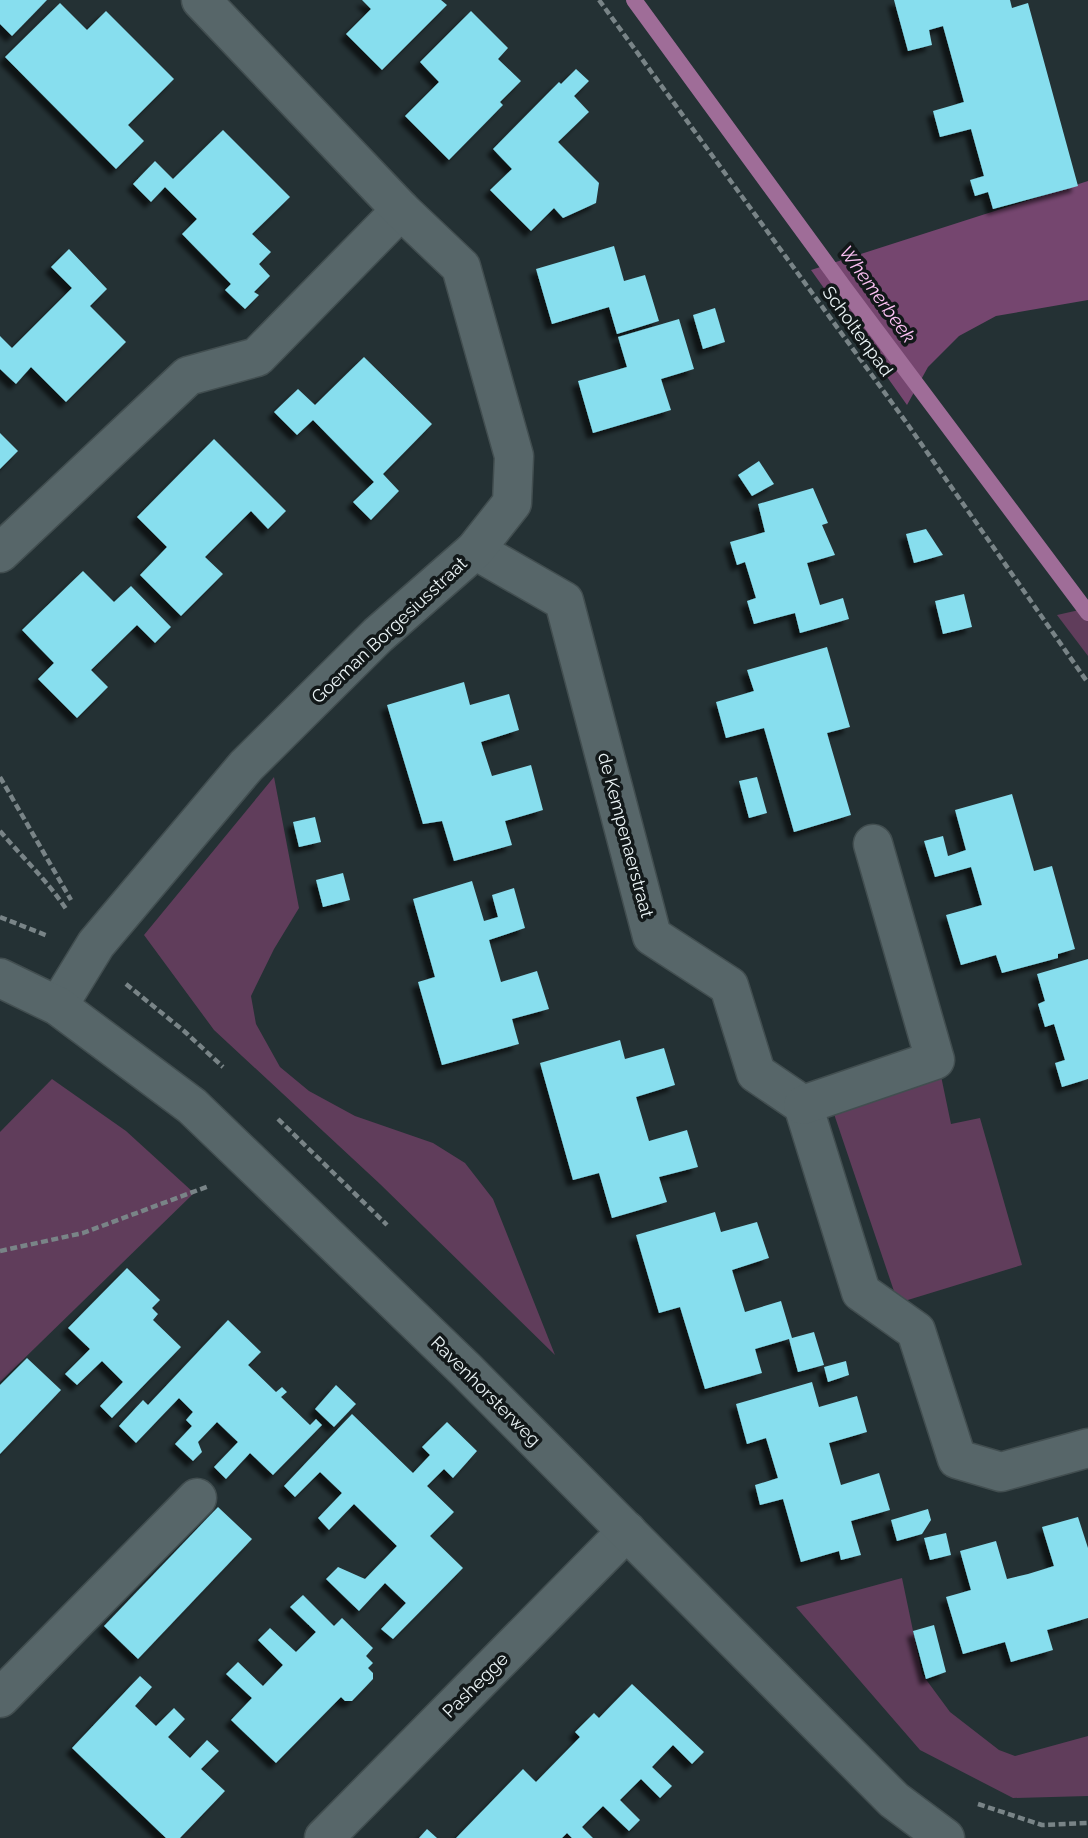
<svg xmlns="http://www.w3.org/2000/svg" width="1088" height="1838" font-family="Raleway,sans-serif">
	<defs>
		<filter id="shadow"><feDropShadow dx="-6" dy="6" stdDeviation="2" flood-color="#0009"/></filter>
	</defs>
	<rect width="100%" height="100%" fill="#243134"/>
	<g fill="#603d5b">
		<polygon points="1088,608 1088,656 1057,615"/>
		<polygon points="274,777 299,908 274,949 251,996 256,1024 280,1067 309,1091 355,1116 433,1143 465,1163 493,1199 555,1355 380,1184 214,1030 144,935"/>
		<polygon points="941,1076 951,1124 980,1118 1022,1265 898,1303 833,1111"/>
		<polygon points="52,1079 126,1131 194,1193 0,1382 0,1132"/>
		<polygon points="902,1578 922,1674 950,1712 999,1750 1015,1756 1088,1736 1088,1796 1013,1798 920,1750 796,1607"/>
	</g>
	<polygon fill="#75466f" points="1088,181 1088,300 996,316 959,336 928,367 907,405 811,270"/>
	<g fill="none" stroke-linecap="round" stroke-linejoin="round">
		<polyline stroke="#9f6d98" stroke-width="16" points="634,0 846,290 1088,613"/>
	</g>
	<g fill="#87deee" filter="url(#shadow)">
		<polygon points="0,0 47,0 12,36 0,24"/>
		<polygon points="362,0 441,0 447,5 382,70 346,34 371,9"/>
		<polygon points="894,0 1010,0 1012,8 1028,3 1078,186 993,209 988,192 975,196 970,180 984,176 971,129 940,137 933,111 964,102 943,26 929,30 932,45 908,51"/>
		<polygon points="60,3 87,30 106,11 174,79 128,125 144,141 116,169 5,57"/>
		<polygon points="471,11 508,48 498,59 521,81 500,102 503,105 449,160 405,116 439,82 420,62"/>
		<polygon points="576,69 589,81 574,96 589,112 558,142 599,183 596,203 563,218 554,208 531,231 490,190 512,169 493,149 559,82 561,84"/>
		<polygon points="223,130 290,197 252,234 271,252 259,264 270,276 254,292 259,295 245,309 225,290 231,284 182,234 197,219 165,187 151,202 133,184 155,161 173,179"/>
		<polygon points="614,246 624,281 645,275 659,321 617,334 609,307 552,324 536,269"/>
		<polygon points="69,249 107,289 90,306 126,342 66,402 31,367 16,384 0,369 0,336 12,348 72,288 51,267"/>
		<polygon points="715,308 725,342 703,349 693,315"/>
		<polygon points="679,319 694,369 661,379 671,410 593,433 578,381 627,367 618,337"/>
		<polygon points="364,357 432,424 383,474 399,491 371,520 353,502 374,482 313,420 297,435 274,412 298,389 315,405"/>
		<polygon points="0,433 18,451 0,469"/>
		<polygon points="214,439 286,511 268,529 251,511 205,557 223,574 181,616 140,575 167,547 137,517"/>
		<polygon points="759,461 774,484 752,496 738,475"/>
		<polygon points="813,488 828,523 822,525 835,555 807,563 820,605 843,598 849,619 800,633 795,613 754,624 747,601 756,598 745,562 737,565 730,542 765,532 758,504"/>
		<polygon points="926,529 943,555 914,563 906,534"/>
		<polygon points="83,571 114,602 131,586 171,627 155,643 137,625 91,670 108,687 77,718 38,679 54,663 22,630"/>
		<polygon points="964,594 972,627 943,634 935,601"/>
		<polygon points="827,647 850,727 827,733 851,815 794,832 764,728 726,738 716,702 754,691 747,670"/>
		<polygon points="464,682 470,705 509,694 519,730 481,742 492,776 531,765 543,810 505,821 512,845 454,861 442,821 423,824 387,705"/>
		<polygon points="757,777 767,813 749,818 739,781"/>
		<polygon points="1012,794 1034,871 1052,866 1075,949 1058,954 1058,958 1002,973 996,955 961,965 946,915 982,905 971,867 935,877 924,841 943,836 948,856 966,850 955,810"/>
		<polygon points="315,817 321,842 299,847 293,822"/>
		<polygon points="343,873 350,900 323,907 316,880"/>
		<polygon points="472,881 484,921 498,917 492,895 514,888 525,928 489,940 501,982 537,971 549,1009 512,1019 519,1044 442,1065 418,982 435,977 413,899"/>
		<polygon points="1088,959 1088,1079 1062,1087 1055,1063 1065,1060 1054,1024 1045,1027 1038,1004 1045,1001 1037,974"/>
		<polygon points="620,1040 625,1059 664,1048 675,1085 636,1097 649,1141 687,1130 698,1167 659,1177 667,1202 612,1218 599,1173 573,1180 540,1063"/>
		<polygon points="715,1212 721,1232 757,1222 769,1258 732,1270 745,1312 781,1301 792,1338 814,1332 824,1365 798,1372 789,1339 755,1349 762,1373 705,1389 680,1307 659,1313 636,1235"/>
		<polygon points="127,1268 160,1300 152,1308 158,1314 153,1320 181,1347 112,1418 100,1406 123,1382 102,1361 77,1385 65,1374 90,1349 68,1328"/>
		<polygon points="228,1320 261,1352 248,1365 276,1392 282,1387 287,1392 281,1397 310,1425 316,1419 322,1425 273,1475 250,1453 226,1479 214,1467 238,1442 217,1422 198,1442 202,1452 193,1461 175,1444 192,1426 186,1420 193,1412 179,1398 136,1443 119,1426 143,1400 148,1405"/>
		<polygon points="27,1358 61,1390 0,1454 0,1385"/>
		<polygon points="846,1361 849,1375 828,1382 824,1367"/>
		<polygon points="812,1382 819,1407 857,1396 867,1432 829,1443 841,1485 879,1473 890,1510 851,1521 861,1555 841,1560 839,1551 801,1562 783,1499 760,1505 755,1485 778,1478 766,1438 747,1444 736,1404"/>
		<polygon points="336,1385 356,1404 334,1427 315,1409"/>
		<polygon points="352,1414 413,1473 430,1455 422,1447 447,1422 477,1451 453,1478 444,1469 427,1486 454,1512 430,1536 463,1568 393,1639 381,1629 406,1603 385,1583 359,1611 326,1579 338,1567 365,1579 397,1546 354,1504 329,1530 318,1518 342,1493 320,1472 295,1497 284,1486"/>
		<polygon points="218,1507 252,1539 138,1659 104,1626"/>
		<polygon points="928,1509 931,1520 922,1534 897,1541 891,1520"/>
		<polygon points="1078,1517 1088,1548 1088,1618 1047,1630 1053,1650 1011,1662 1005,1642 963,1654 946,1597 971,1590 960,1551 996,1541 1007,1579 1028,1574 1054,1566 1042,1527"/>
		<polygon points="946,1533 951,1555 930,1560 924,1538"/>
		<polygon points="303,1595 334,1626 342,1618 373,1648 366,1656 373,1663 368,1668 373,1673 373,1679 352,1701 345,1701 341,1697 276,1763 231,1720 252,1698 226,1674 238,1662 263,1686 283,1665 258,1640 270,1628 296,1652 316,1632 290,1607"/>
		<polygon points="934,1625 946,1672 926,1679 913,1631"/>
		<polygon points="140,1676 152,1687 135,1706 156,1726 174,1708 185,1719 168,1737 190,1758 207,1740 219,1751 201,1769 225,1791 180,1838 166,1838 72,1748"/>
		<polygon points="632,1684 704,1752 692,1764 673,1745 652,1767 672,1786 660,1798 641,1779 620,1800 640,1820 629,1831 603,1806 582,1827 593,1838 572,1838 567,1833 562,1838 456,1838 523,1769 536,1782 580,1737 575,1732 594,1713 599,1718"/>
		<polygon points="427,1829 437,1838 419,1838"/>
	</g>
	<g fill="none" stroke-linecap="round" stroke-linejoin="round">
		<g stroke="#424e50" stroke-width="41">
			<g id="minor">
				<polyline points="475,550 564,601 652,936 729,986 756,1073 803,1105 861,1292 916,1331 957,1459 1001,1472 1088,1448"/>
				<polyline points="0,553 188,376 257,357 401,210"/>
				<polyline points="58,1006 96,944 246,766 378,635 475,550 512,503 514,456 461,267 401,210 201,0"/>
				<polyline points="803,1105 935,1060 873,844"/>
				<polyline points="0,1698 197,1498"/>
				<polyline points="324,1838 627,1531"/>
			</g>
		</g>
		<g stroke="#424e50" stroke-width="41">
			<polyline id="tertiary" points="0,978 58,1006 192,1106 465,1369 894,1800 945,1838"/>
		</g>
		<g stroke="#798487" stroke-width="4.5" stroke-dasharray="7 3.5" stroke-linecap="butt">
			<polyline points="599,0 906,422 1088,683"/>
			<polyline points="0,777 71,900"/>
			<path d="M0,831C22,857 47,880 66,909"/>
			<polyline points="0,917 48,936"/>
			<polyline points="126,984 184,1031 223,1067"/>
			<polyline points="278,1119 387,1225"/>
			<polyline points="0,1251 83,1233 209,1186"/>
			<polyline points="978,1804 1042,1825 1088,1823"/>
		</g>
		<use href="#minor" stroke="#576669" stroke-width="38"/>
		<use href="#tertiary" stroke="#576669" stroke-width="38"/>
	</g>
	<g text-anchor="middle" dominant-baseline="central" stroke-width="7" stroke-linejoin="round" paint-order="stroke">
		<g font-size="18" fill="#ebf4f6" stroke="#121819">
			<text transform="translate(858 331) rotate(54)">Scholtenpad</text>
			<text transform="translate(389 630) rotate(-43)">Goeman Borgesiusstraat</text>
			<text transform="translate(626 835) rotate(75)">de Kempenaerstraat</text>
			<text transform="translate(486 1391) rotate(45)">Ravenhorsterweg</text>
			<text transform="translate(475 1685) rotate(-45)">Pashegge</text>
		</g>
		<g font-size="19" font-style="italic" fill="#ffc3f6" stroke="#121819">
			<text transform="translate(878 294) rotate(54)">Whemerbeek</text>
		</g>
	</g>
</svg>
